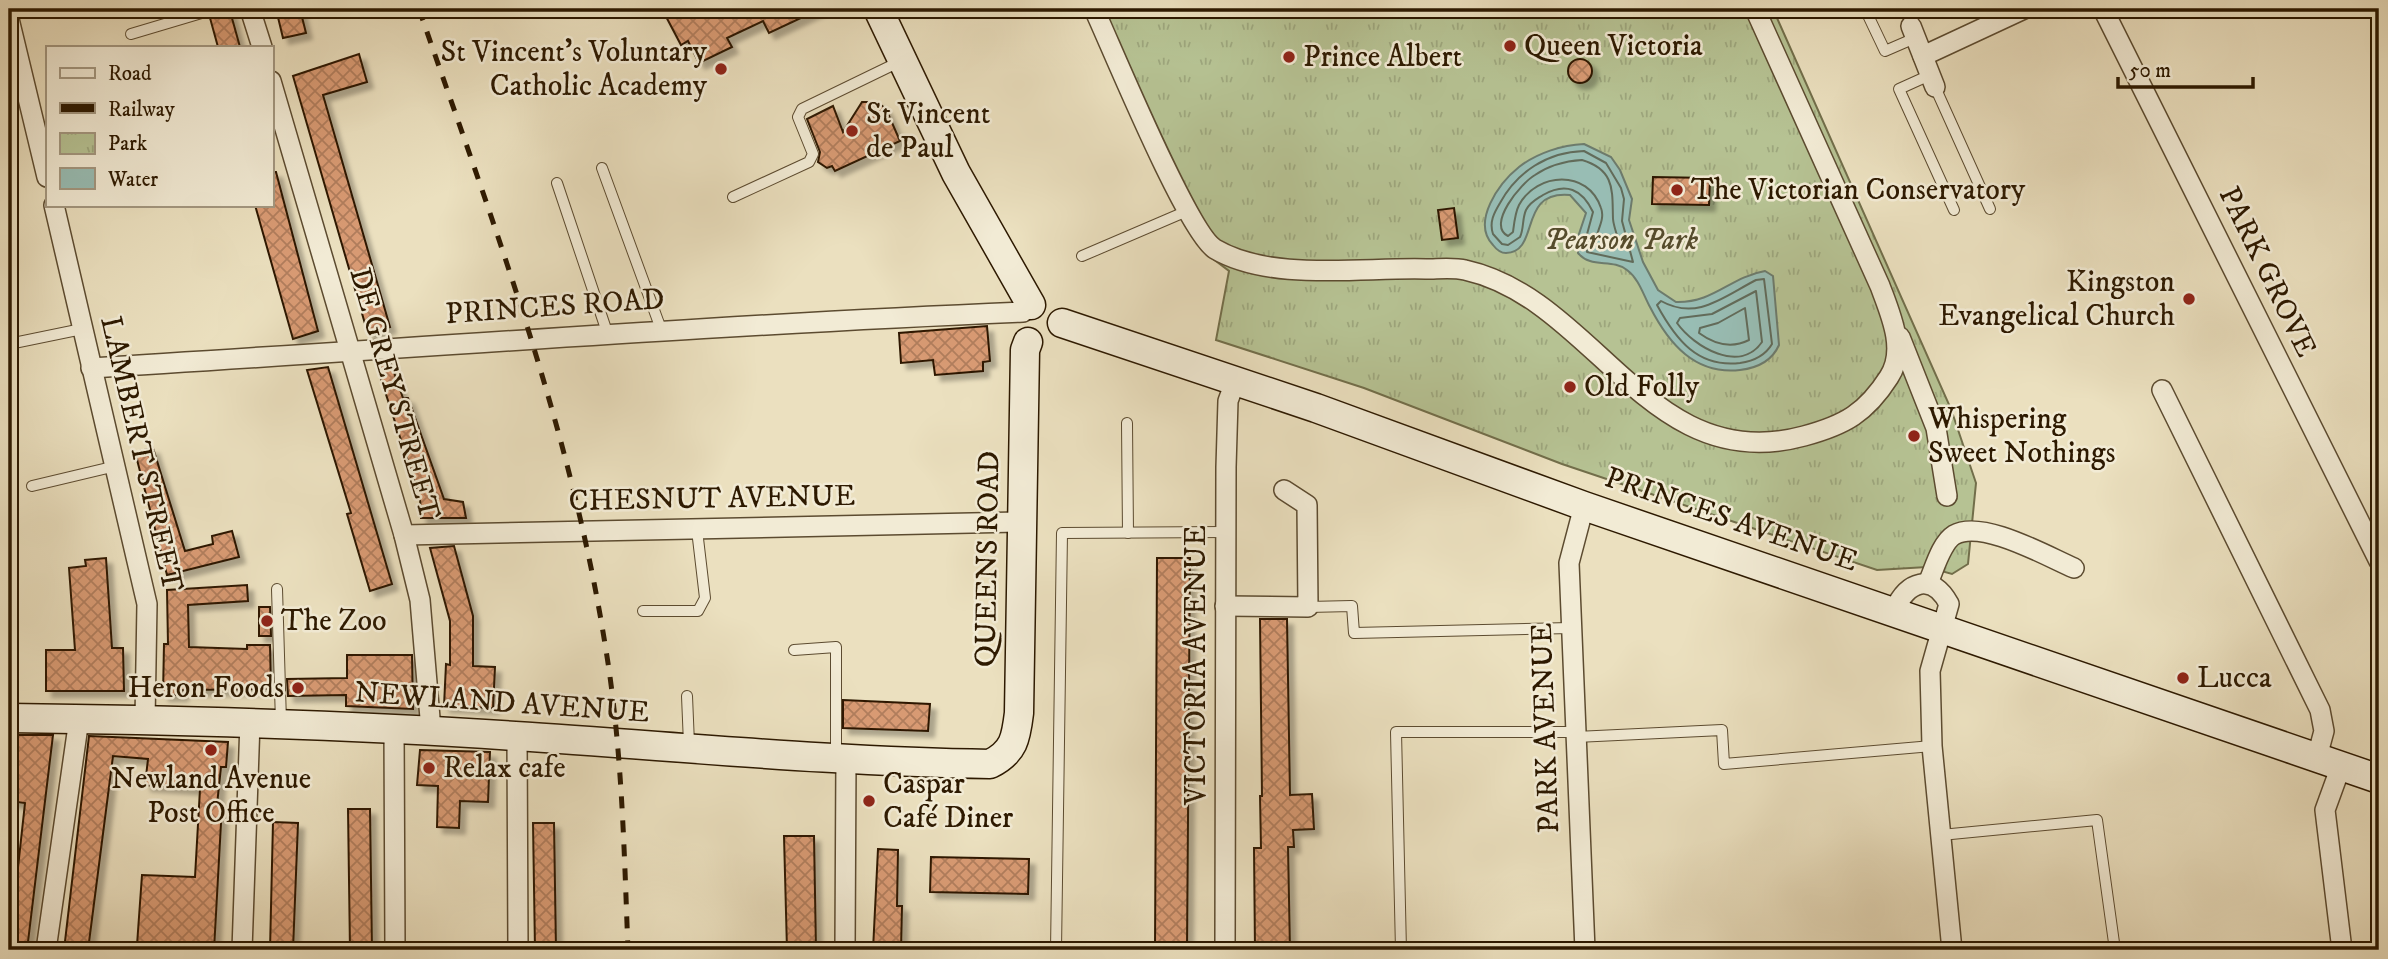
<svg xmlns="http://www.w3.org/2000/svg" width="2388" height="959" font-family="'IM FELL DW Pica',serif">
	<defs>
		<pattern id="park-tufts" width="24" height="20" patternUnits="userSpaceOnUse" patternTransform="scale(1.75)"><rect width="24" height="20" fill="#b6c293"/><path d="M3 7l-1-3M5 7V3M7 7l1-3M15 17l-1-3M17 17v-4M19 17l1-3" fill="none" stroke="#9da67d"/></pattern>
		<pattern id="building-cross-hatch" width="8" height="8" patternUnits="userSpaceOnUse" patternTransform="scale(1.75)"><rect width="8" height="8" fill="#d89a73"/><path d="M0 0l8 8M0 8l8-8" fill="none" stroke="#b07d5c"/></pattern>
		<filter id="shadow"><feDropShadow dx="6" dy="6" stdDeviation="2" flood-color="#0004"/></filter>
	</defs>
	<rect width="100%" height="100%" fill="#ebe0bf"/>
	<filter id="stains"><feTurbulence type="fractalNoise" baseFrequency=".00286" numOctaves="4"/><feColorMatrix values="0 0 0 0 .2 0 0 0 0 .09 0 0 0 0 .02 0 0 0 .5 -.17"/></filter>
	<radialGradient id="worn" r=".72"><stop offset=".6" stop-color="#630" stop-opacity="0"/><stop offset="1" stop-color="#630" stop-opacity=".3"/></radialGradient>
	<polygon fill="url(#park-tufts)" stroke="#726e4a" stroke-width="2" points="1094,9 1773,9 1951,409 1976,483 1968,564 1952,574 1927,567 1877,570 1562,464 1364,388 1216,340 1229,271 1208,255"/>
	<path fill="#98bdb4" stroke="#6d7b6c" stroke-width="2" d="M1584,144L1611,157L1620,170L1632,199L1629,220L1643,262L1658,290L1676,302C1714,303 1730,277 1765,271L1773,276L1779,345C1772,361 1757,368 1740,370C1695,375 1669,344 1650,307C1643,294 1639,279 1627,270C1612,258 1591,269 1578,253V237L1586,213L1570,195C1517,190 1541,252 1506,253C1501,253 1496,249 1493,245C1471,222 1499,183 1519,167C1537,153 1562,145 1584,144Z"/>
	<g fill="none" stroke-linecap="round" stroke-linejoin="round">
		<g stroke="#626b5a" stroke-width="2">
			<path d="M1584,151L1606,163L1621,188L1624,199L1622,221L1633,262L1587,252L1586,238L1593,212C1582,189 1566,182 1543,195C1537,199 1530,202 1526,210C1522,219 1524,229 1520,237L1508,245L1502,244L1493,234C1489,222 1494,213 1500,203C1517,172 1547,152 1584,151Z"/>
			<path d="M1582,160C1616,170 1612,192 1613,219C1614,229 1619,238 1619,247L1596,245C1594,233 1606,221 1601,208C1588,169 1537,172 1519,205C1515,213 1514,224 1513,232L1508,236C1486,225 1521,183 1535,175C1548,166 1566,161 1582,160Z"/>
			<path d="M1764,279L1772,344C1765,356 1754,361 1740,363C1698,368 1676,340 1657,305L1661,301C1697,321 1723,297 1756,280Z"/>
			<path d="M1756,291L1762,342C1740,374 1694,347 1677,323L1680,318L1712,314Z"/>
			<path d="M1745,308L1749,340C1731,349 1714,344 1699,333L1700,328L1718,323Z"/>
		</g>
	</g>
	<g fill="url(#building-cross-hatch)" stroke="#2d1900" stroke-width="2" filter="url(#shadow)">
		<polygon points="276,9 300,9 306,33 283,38"/>
		<polygon points="662,9 820,9 769,33 763,21 727,38 732,47 699,63 688,41 681,45"/>
		<polygon points="230,11 240,47 218,47 210,18"/>
		<polygon points="359,54 367,82 323,95 390,327 368,334 293,76"/>
		<circle cx="1580" cy="71" r="12"/>
		<polygon points="862,102 877,102 886,109 900,141 835,171 832,166 827,168 818,162 820,152 807,119 833,106 843,132"/>
		<polygon points="271,172 276,172 318,331 293,339 255,205 271,205"/>
		<polygon points="1653,177 1710,178 1709,205 1652,204"/>
		<polygon points="1454,208 1458,238 1442,240 1438,210"/>
		<polygon points="987,326 990,361 983,362 983,371 935,375 933,360 901,363 899,333"/>
		<polygon points="390,361 403,398 408,398 444,499 463,502 466,518 421,518 420,498 377,367 377,362"/>
		<polygon points="328,367 392,584 370,591 347,514 351,513 307,370"/>
		<polygon points="153,448 185,551 213,544 212,536 232,531 239,557 167,575 135,452"/>
		<polygon points="454,546 473,616 473,666 495,667 493,708 444,706 446,664 450,665 450,621 430,548"/>
		<polygon points="106,558 112,648 123,648 124,691 46,691 46,650 75,650 69,568 86,566 85,560"/>
		<polygon points="1157,558 1190,558 1187,950 1155,950"/>
		<polygon points="247,585 248,601 188,605 189,647 247,649 247,645 270,645 271,689 182,690 182,695 163,695 164,644 168,644 167,590"/>
		<polygon points="259,607 270,607 271,636 259,636"/>
		<polygon points="1260,619 1287,619 1290,795 1312,794 1314,829 1293,830 1294,847 1288,847 1290,950 1255,950 1254,848 1261,848 1260,796 1262,796"/>
		<polygon points="347,655 412,655 413,709 346,706 346,695 288,696 287,679 347,678"/>
		<polygon points="843,700 930,704 928,731 843,728"/>
		<polygon points="15,735 53,735 27,950 9,950 25,803 10,801"/>
		<polygon points="89,736 228,742 226,767 221,767 217,805 222,805 214,950 137,945 142,875 195,877 200,789 145,785 148,759 113,756 88,950 64,950"/>
		<polygon points="420,750 490,752 488,802 460,801 459,828 437,827 438,786 417,785"/>
		<polygon points="348,809 370,809 372,950 350,950"/>
		<polygon points="273,822 298,823 293,950 270,950"/>
		<polygon points="533,823 554,823 556,950 535,950"/>
		<polygon points="784,836 814,836 816,950 787,950"/>
		<polygon points="878,849 898,850 897,906 902,906 901,950 873,950"/>
		<polygon points="931,857 1029,859 1028,894 930,892"/>
	</g>
	<g fill="none" stroke-linecap="round" stroke-linejoin="round">
		<g stroke="#5c4b30" stroke-width="12">
			<g id="lane">
				<polyline points="1865,9 1885,51 1915,38"/>
				<polyline points="1909,9 1911,26"/>
				<polyline points="131,34 215,9"/>
				<polyline points="1930,75 1899,89 1954,210"/>
				<polyline points="1935,87 1990,209"/>
				<polyline points="602,168 661,329"/>
				<polyline points="557,183 607,332"/>
				<polyline points="733,197 809,162 813,154 798,117 802,109 901,61"/>
				<polyline points="1082,256 1187,211"/>
				<polyline points="9,344 82,329"/>
				<polyline points="1127,423 1128,533"/>
				<polyline points="32,486 116,466"/>
				<polyline points="277,589 281,722"/>
				<polyline points="1308,607 1352,606 1354,633 1571,628"/>
				<polyline points="643,611 698,611 705,598 697,530"/>
				<polyline points="794,650 836,647 836,756"/>
				<polyline points="687,696 689,744"/>
				<polyline points="1576,737 1722,730 1724,764 1932,746"/>
				<polyline points="1941,835 2097,820 2115,950"/>
				<polyline points="1056,950 1062,533 1226,532"/>
				<polyline points="1401,950 1396,732 1576,732"/>
			</g>
		</g>
		<g stroke="#5c4b30" stroke-width="22">
			<g id="street">
				<polyline points="250,9 262,47"/>
				<path d="M1094,9C1112,48 1188,233 1215,249C1271,282 1362,267 1426,269C1438,269 1453,267 1465,270C1596,299 1649,478 1804,436C1845,425 1866,413 1889,377C1907,350 1890,313 1880,286L1755,9"/>
				<polyline points="2103,9 2379,561"/>
				<polyline points="9,19 47,177"/>
				<polyline points="1911,26 1935,87"/>
				<polyline points="1923,56 2024,9"/>
				<polyline points="271,81 404,535 420,600 431,730"/>
				<polyline points="54,205 147,604 145,719"/>
				<polyline points="1900,337 1936,428 1947,496"/>
				<path d="M91,368C402,349 712,325 1023,312"/>
				<polyline points="2162,390 2320,710 2324,731 2317,757"/>
				<polyline points="1584,506 1569,563 1585,950"/>
				<polyline points="404,535 1021,522"/>
				<path d="M1928,583C1934,570 1941,543 1954,535C1982,519 2046,556 2074,568"/>
				<polyline points="1225,606 1308,607 1307,505 1284,490"/>
				<path d="M1894,611C1907,581 1932,572 1949,604L1930,671L1932,746L1952,950"/>
				<polyline points="394,728 395,950"/>
				<polyline points="517,736 518,950"/>
				<polyline points="2341,766 2325,810 2342,950"/>
				<polyline points="46,950 79,719"/>
				<polyline points="242,950 250,722"/>
				<polyline points="845,950 846,758"/>
				<polyline points="1225,950 1226,467 1228,401 1235,382"/>
			</g>
		</g>
		<g stroke="#2d1900" stroke-width="31">
			<g id="secondary">
				<polyline points="878,9 956,173 1031,305"/>
				<polyline points="1062,323 1316,408 1584,506 2379,779"/>
				<path d="M9,718C178,720 347,724 515,736C673,746 832,762 990,764C1014,752 1016,738 1019,713L1025,350L1028,342"/>
			</g>
		</g>
		<use href="#lane" stroke="#f2ebd5" stroke-width="10"/>
		<use href="#street" stroke="#f2ebd5" stroke-width="19"/>
		<use href="#secondary" stroke="#f2ebd5" stroke-width="28"/>
		<path stroke="#2d1900" stroke-width="5" stroke-dasharray="12 12" stroke-linecap="butt" d="M419,9C491,217 570,425 605,644C622,745 624,848 628,950"/>
	</g>
	<g fill="#8f2418" stroke="#f2ebd5" stroke-width="2.5">
		<circle cx="1510" cy="46" r="7"/>
		<circle cx="1289" cy="57" r="7"/>
		<circle cx="721" cy="69" r="7"/>
		<circle cx="852" cy="131" r="7"/>
		<circle cx="1677" cy="190" r="7"/>
		<circle cx="2189" cy="299" r="7"/>
		<circle cx="1570" cy="387" r="7"/>
		<circle cx="1914" cy="436" r="7"/>
		<circle cx="267" cy="621" r="7"/>
		<circle cx="2183" cy="678" r="7"/>
		<circle cx="298" cy="688" r="7"/>
		<circle cx="211" cy="750" r="7"/>
		<circle cx="429" cy="768" r="7"/>
		<circle cx="869" cy="801" r="7"/>
	</g>
	<g text-anchor="middle" dominant-baseline="central" stroke-width="5" stroke-linejoin="round" paint-order="stroke">
		<g font-size="30" fill="#2d1900" stroke="#f2ebd5" text-anchor="start">
			<text x="1524" y="46">Queen Victoria</text>
			<text x="707" y="52" text-anchor="end">St Vincent's Voluntary<tspan x="707" dy="34">Catholic Academy</tspan></text>
			<text x="1303" y="57">Prince Albert</text>
			<text x="866" y="114">St Vincent<tspan x="866" dy="34">de Paul</tspan></text>
			<text x="1691" y="190">The Victorian Conservatory</text>
			<text x="2175" y="282" text-anchor="end">Kingston<tspan x="2175" dy="34">Evangelical Church</tspan></text>
			<text x="1584" y="387">Old Folly</text>
			<text x="1928" y="419">Whispering<tspan x="1928" dy="34">Sweet Nothings</tspan></text>
			<text x="281" y="621">The Zoo</text>
			<text x="2197" y="678">Lucca</text>
			<text x="284" y="688" text-anchor="end">Heron Foods</text>
			<text x="443" y="768">Relax cafe</text>
			<text x="211" y="779" text-anchor="middle">Newland Avenue<tspan x="211" dy="34">Post Office</tspan></text>
			<text x="883" y="784">Caspar<tspan x="883" dy="34">Café Diner</tspan></text>
		</g>
		<g font-size="30" font-style="italic" fill="#564c2c" stroke="#f2ebd5">
			<text x="1621" y="240">Pearson Park</text>
		</g>
		<g font-size="30" fill="#2d1900" stroke="#f2ebd5">
			<text transform="translate(2267 272) rotate(64)">PARK GROVE</text>
			<text transform="translate(555 307) rotate(-4)">PRINCES ROAD</text>
			<text transform="translate(394 394) rotate(74)">DE GREY STREET</text>
			<text transform="translate(141 454) rotate(77)">LAMBERT STREET</text>
			<text transform="translate(712 499) rotate(-1)">CHESNUT AVENUE</text>
			<text transform="translate(1731 520) rotate(19)">PRINCES AVENUE</text>
			<text transform="translate(988 559) rotate(-89)">QUEENS ROAD</text>
			<text transform="translate(1196 665) rotate(-90)">VICTORIA AVENUE</text>
			<text transform="translate(502 703) rotate(4)">NEWLAND AVENUE</text>
			<text transform="translate(1546 728) rotate(-92)">PARK AVENUE</text>
		</g>
	</g>
	<rect width="2388" height="959" fill="none" stroke="#ebe0bf" stroke-width="35"/>
	<rect x="10" y="10" width="2367" height="938" fill="none" stroke="#2d1900" stroke-width="3.5"/>
	<rect x="18" y="18" width="2353" height="924" fill="none" stroke="#2d1900" stroke-width="2"/>
	<rect x="46" y="46" width="228" height="161" fill="#f2ebd5" stroke="#a39780" stroke-width="2"/>
	<rect x="60" y="68" width="35" height="10" fill="#f2ebd5" stroke="#a39780" stroke-width="2"/>
	<text x="108" y="80" font-size="21" fill="#2d1900">Road</text>
	<rect x="60" y="103" width="35" height="10" fill="#2d1900" stroke="#a39780" stroke-width="2"/>
	<text x="108" y="116" font-size="21" fill="#2d1900">Railway</text>
	<rect x="60" y="133" width="35" height="21" fill="url(#park-tufts)" stroke="#a39780" stroke-width="2"/>
	<text x="108" y="150" font-size="21" fill="#2d1900">Park</text>
	<rect x="60" y="168" width="35" height="21" fill="#98bdb4" stroke="#a39780" stroke-width="2"/>
	<text x="108" y="186" font-size="21" fill="#2d1900">Water</text>
	<path d="M2118 77v10h135v-10" fill="none" stroke="#2d1900" stroke-width="3.5"/>
	<text x="2129" y="77" font-size="21" fill="#2d1900" stroke="#f2ebd5" stroke-width="5" paint-order="stroke">50 m</text>
	<rect width="100%" height="100%" filter="url(#stains)"/>
	<rect width="100%" height="100%" fill="url(#worn)"/>
</svg>
